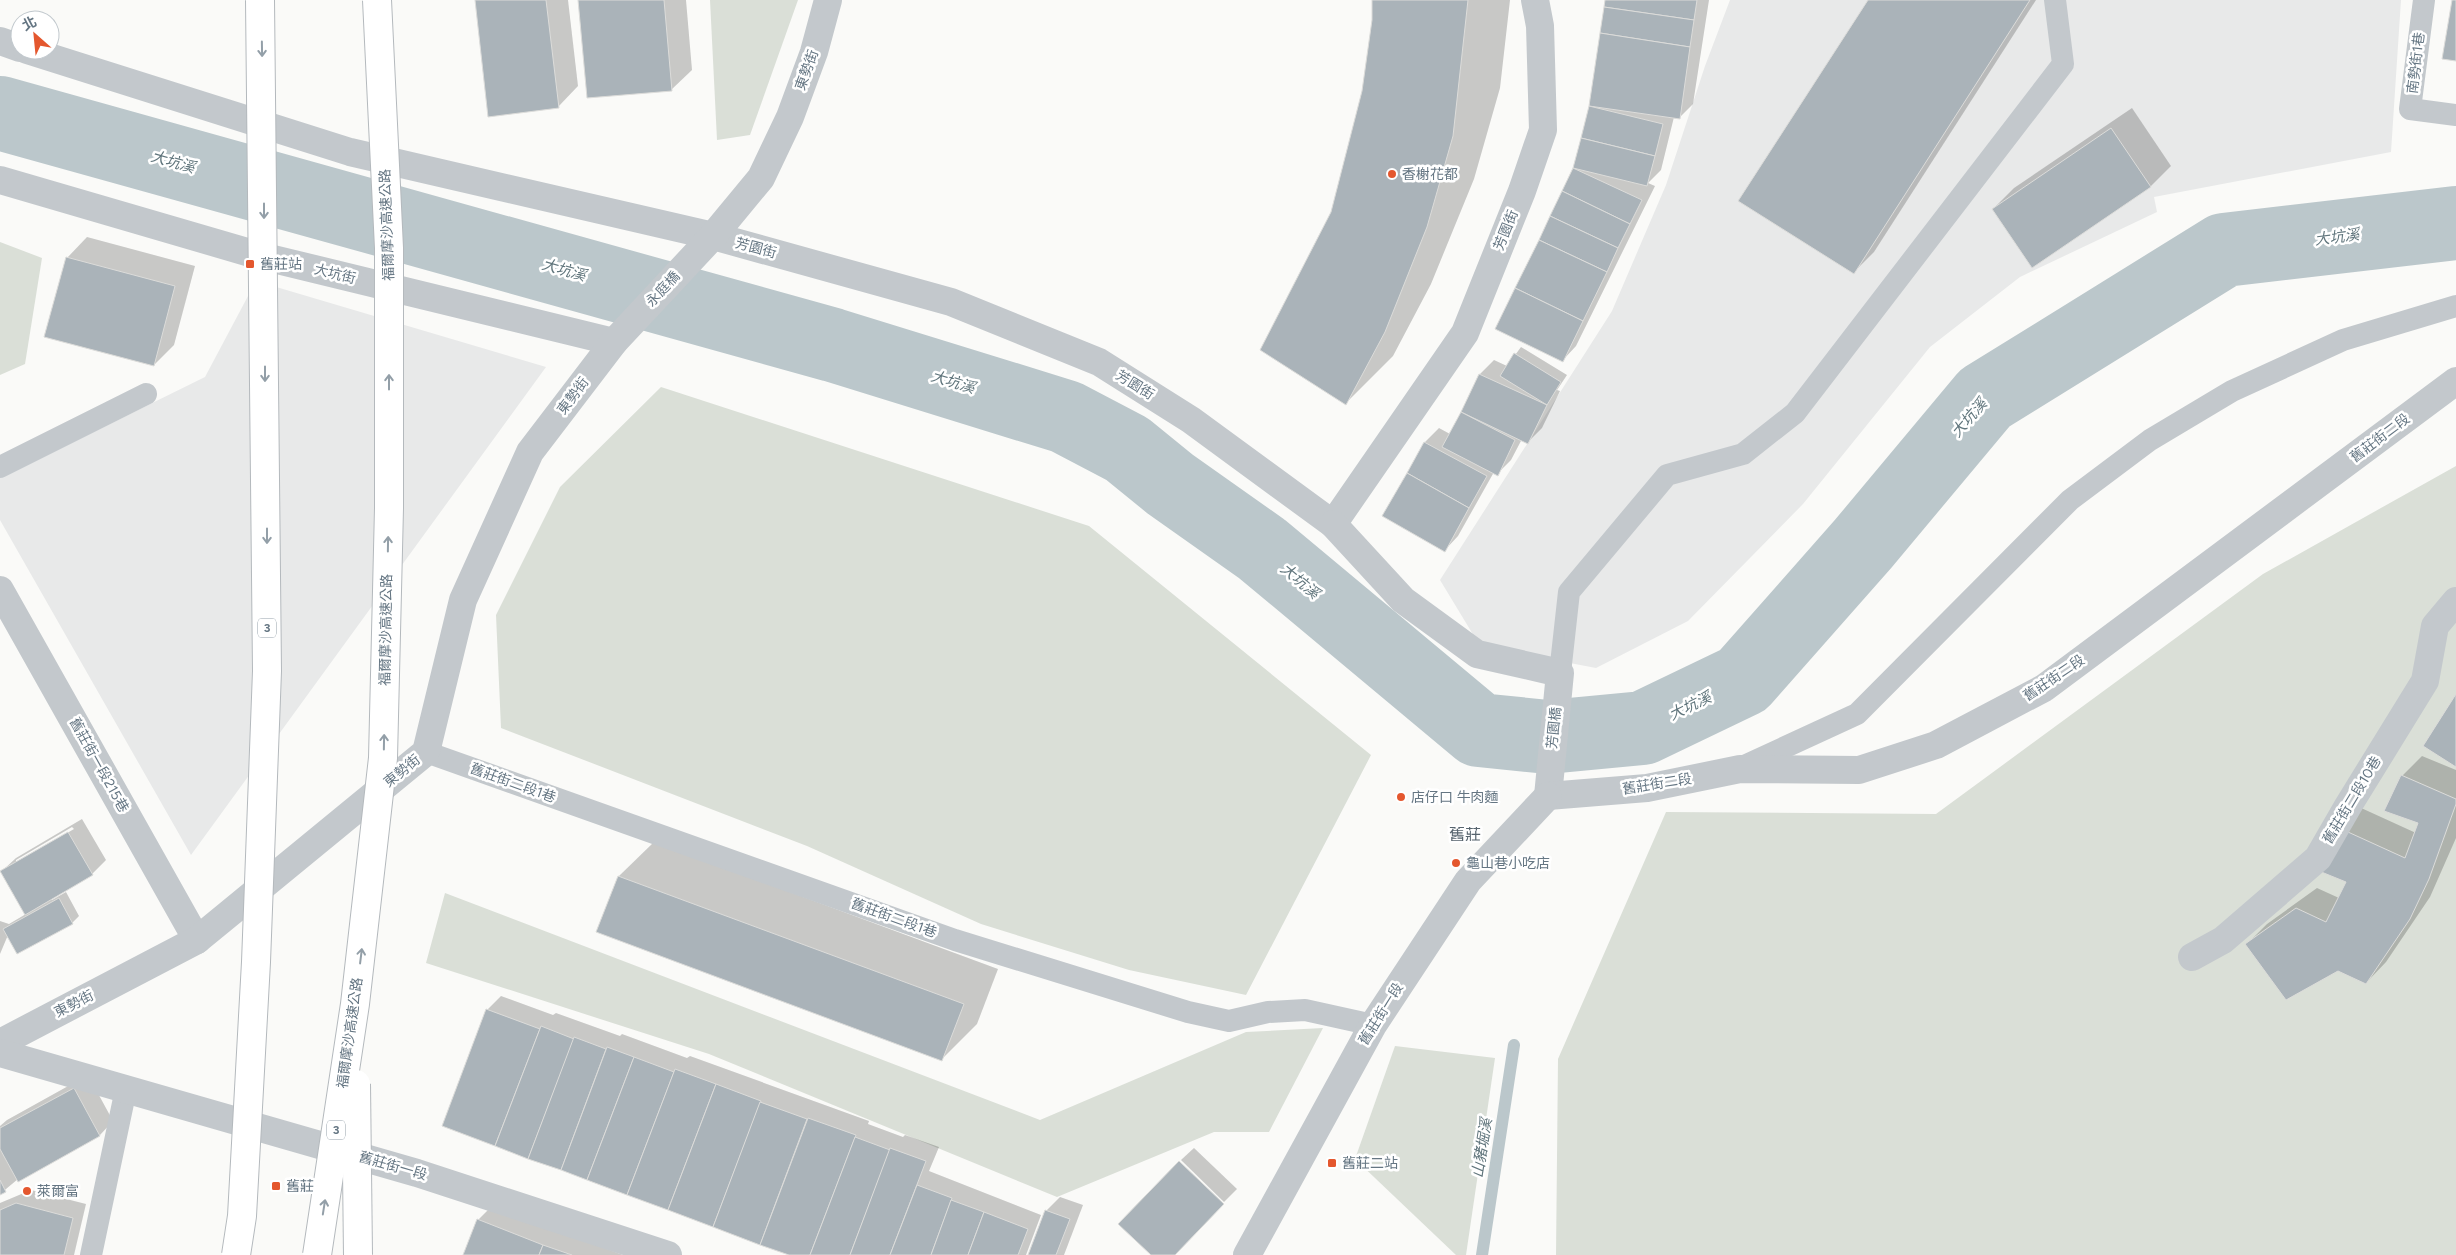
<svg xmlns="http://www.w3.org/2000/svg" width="2456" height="1255" font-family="Figtree,'Noto Sans TC',sans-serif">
	<rect width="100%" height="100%" fill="#fafaf8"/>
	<g fill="#e8e9e9">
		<polygon points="1730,0 2401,0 2391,152 2154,197 2157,212 2020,277 1930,347 1803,504 1688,621 1596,668 1480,646 1440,580 1612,311 1666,185 1705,66"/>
		<polygon points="256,281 546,367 191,855 0,520 0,478 205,377"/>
	</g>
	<g fill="#dadfd7">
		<polygon points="710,0 798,0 750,135 717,140"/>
		<polygon points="0,242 42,258 25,364 0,375"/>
		<polygon points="661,387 1089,526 1371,755 1246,995 1129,970 981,924 807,846 501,728 496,615 560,487"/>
		<polygon points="2456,466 2456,1255 1556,1255 1558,1059 1666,812 1936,814 2263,574"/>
		<polygon points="445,893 1040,1120 1246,1032 1323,1028 1269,1132 1214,1132 1057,1197 709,1054 426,963"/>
		<polygon points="1395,1046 1495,1058 1466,1255 1456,1255 1355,1159"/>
	</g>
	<g fill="#0003" fill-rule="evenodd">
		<polygon points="476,0 568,0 578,86 558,107"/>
		<polygon points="579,0 686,0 692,70 671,90"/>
		<polygon points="1374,0 1510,0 1500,88 1474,179 1431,284 1393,356 1346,403 1333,213 1363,92 1373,20"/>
		<polygon points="1606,0 1709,0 1693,104 1679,118 1674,117 1661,170 1648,183 1655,186 1576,346 1563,360 1497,329 1575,169 1590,106"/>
		<polygon points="1869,0 2036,0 1874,252 1853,273"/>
		<polygon points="2132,108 2171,166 2151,186 2033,266 1993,209 2014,188"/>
		<polygon points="87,237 195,266 174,345 154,365 67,258"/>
		<polygon points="1521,347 1567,375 1557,390 1560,391 1542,428 1528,442 1522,439 1511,460 1497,474 1494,472 1458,536 1445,550 1384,516 1425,442 1439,428 1450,434 1480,374 1494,360 1507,366"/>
		<polygon points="2422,756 2456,770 2456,838 2430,897 2386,962 2366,983 2338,970 2247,944 2267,924 2317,888 2339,898 2348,881 2316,869 2359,807 2416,833 2420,822 2402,776"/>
		<path d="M82,819L106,860L92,874L51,898L52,900L66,892L79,916L72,923L8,935L0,954V921L9,924L26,914L2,871L16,858ZM72,827L74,829L16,863V860Z"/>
		<polygon points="654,842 998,969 977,1024 942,1059 598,931 619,876"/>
		<polygon points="501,996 553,1015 556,1013 620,1036 622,1034 687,1058 690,1056 869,1121 868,1124 903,1137 905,1135 939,1147 929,1171 1041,1215 1026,1255 793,1255 443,1125 487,1010"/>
		<polygon points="88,1075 113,1121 100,1135 18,1180 18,1179 0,1194 0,1126 7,1120"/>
		<polygon points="1194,1148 1237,1189 1224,1202 1181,1160"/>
		<polygon points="31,1190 86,1204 74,1255 0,1255 0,1203"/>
		<polygon points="1060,1197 1083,1205 1064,1255 1029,1255 1046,1211"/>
		<polygon points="492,1206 623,1255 465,1255 478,1220"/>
	</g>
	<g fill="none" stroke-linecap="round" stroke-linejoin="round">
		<polyline stroke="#bbc7cb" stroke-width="12" points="1482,1255 1514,1045"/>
		<polyline stroke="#bbc7cb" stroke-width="74" points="0,113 833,345 1066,417 1127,449 1170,484 1262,549 1479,730 1548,737 1643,728 1743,680 1863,544 1985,398 2224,250 2456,223"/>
	</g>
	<g fill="#aab3b9" stroke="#dcdcda">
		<polygon points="475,0 546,0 559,108 488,117"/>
		<polygon points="578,0 664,0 672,91 587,98"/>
		<polygon points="1372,0 1468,0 1453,136 1427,227 1385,332 1346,405 1260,350 1331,212 1362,91 1372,20"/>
		<polygon points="1605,0 1697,0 1694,20 1604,7"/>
		<polygon points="1868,0 2030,0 1854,274 1738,201"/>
		<polygon points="2452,0 2456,0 2456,61 2442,59"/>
		<polygon points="1604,7 1694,20 1690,47 1600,33"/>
		<polygon points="1600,33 1690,47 1680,119 1589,106"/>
		<polygon points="1589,106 1663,124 1655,156 1581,138"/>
		<polygon points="2111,128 2151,187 2032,268 1992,209"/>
		<polygon points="1581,138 1655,156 1647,186 1573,168"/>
		<polygon points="1573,168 1642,200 1630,224 1562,191"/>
		<polygon points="1562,191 1630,224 1618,248 1550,216"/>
		<polygon points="1550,216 1618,248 1607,272 1539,240"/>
		<polygon points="1539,240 1607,272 1583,321 1515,288"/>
		<polygon points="66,257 175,286 154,366 44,337"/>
		<polygon points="1515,288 1583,321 1563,362 1495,329"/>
		<polygon points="1514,353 1561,382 1547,405 1500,376"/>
		<polygon points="1479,374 1547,405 1528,444 1461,412"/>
		<polygon points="1461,412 1515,440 1498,476 1442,447"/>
		<polygon points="1424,442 1487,476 1469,508 1407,473"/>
		<polygon points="1407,473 1469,508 1445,552 1382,516"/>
		<polygon points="2456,694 2456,767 2423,746"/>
		<polygon points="2401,775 2456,799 2456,804 2429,879 2410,919 2366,984 2338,971 2286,1000 2245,944 2296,908 2326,922 2346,882 2314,869 2337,827 2405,858 2418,823 2384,811"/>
		<polygon points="68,832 93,875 25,915 0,871"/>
		<polygon points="618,876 964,1004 942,1061 596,932"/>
		<polygon points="59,898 73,924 17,954 3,929"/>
		<polygon points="486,1009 540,1029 495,1146 442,1126"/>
		<polygon points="541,1026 574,1039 528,1159 495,1146"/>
		<polygon points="574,1037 606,1049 561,1170 528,1159"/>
		<polygon points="607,1047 634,1057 587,1180 561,1170"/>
		<polygon points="634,1057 674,1072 627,1195 587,1180"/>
		<polygon points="675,1069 716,1084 668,1210 627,1195"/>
		<polygon points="716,1084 761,1101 713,1227 668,1210"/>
		<polygon points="74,1088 100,1136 18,1182 0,1149 0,1128"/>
		<polygon points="760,1102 807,1119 760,1245 713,1227"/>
		<polygon points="808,1118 856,1135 810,1255 789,1255 760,1245"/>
		<polygon points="855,1137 890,1150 850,1255 810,1255"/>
		<polygon points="890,1148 926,1161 890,1255 850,1255"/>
		<polygon points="1179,1161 1224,1204 1175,1255 1151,1255 1118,1224"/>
		<polygon points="0,1180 6,1192 0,1195"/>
		<polygon points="917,1185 952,1198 931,1255 890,1255"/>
		<polygon points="951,1200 984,1212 968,1255 931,1255"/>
		<polygon points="16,1203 73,1218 64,1255 0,1255 0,1210"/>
		<polygon points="1045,1210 1070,1219 1056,1255 1028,1255"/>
		<polygon points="984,1212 1028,1229 1018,1255 968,1255"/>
		<polygon points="477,1219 543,1245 539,1255 463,1255"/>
		<polygon points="543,1245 572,1255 539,1255"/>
	</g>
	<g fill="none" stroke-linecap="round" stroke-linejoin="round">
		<g stroke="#c3c8cc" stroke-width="22">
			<polyline points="2424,0 2410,109 2456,115"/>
			<polyline points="0,467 146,394"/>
			<polyline points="1560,673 1569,592 1667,475 1743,454 1795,413 2063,64 2055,0"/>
			<polyline points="426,752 955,940 1188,1012 1229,1021 1268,1012 1305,1010 1373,1025"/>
			<polyline points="1740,768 1857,714 2070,500 2150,440 2232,391 2343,340 2456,306"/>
			<polyline points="91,1255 126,1089"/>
		</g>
		<g stroke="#c3c8cc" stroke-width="28">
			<polyline points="0,41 20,48"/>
			<polyline points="27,50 350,152 713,236 951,302 1099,362 1191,420 1333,524 1465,333 1522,191 1543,130 1540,26 1535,0"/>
			<polyline points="0,180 257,255 614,342"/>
			<polyline points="1333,524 1403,600 1477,654 1560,673 1548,796"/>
			<polyline points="0,590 197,940"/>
			<polyline points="1548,796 1647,788 1740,769 1859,770 1936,745 2044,688 2456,381"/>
			<polyline points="2192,957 2223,940 2318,858 2348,806 2425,681 2435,626 2456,601"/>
			<polyline points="0,1043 197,940 426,752 463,600 530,452 614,342 713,236 761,178 790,117 814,52 828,0"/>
			<polyline points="0,1053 417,1173 668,1255"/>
			<polyline points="1247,1255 1373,1025 1468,881 1548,796"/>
		</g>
		<g stroke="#b4b9bd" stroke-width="30" stroke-linecap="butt">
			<g id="highway-bridge">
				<polyline points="356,1084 358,1255"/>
				<polyline points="236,1255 242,1216 256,962 267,671 260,0"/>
				<polyline points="317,1255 355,1004 383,758 389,508 389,248 377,0"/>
			</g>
		</g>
		<use href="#highway-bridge" stroke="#fff" stroke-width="28"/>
	</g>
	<defs><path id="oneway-shaft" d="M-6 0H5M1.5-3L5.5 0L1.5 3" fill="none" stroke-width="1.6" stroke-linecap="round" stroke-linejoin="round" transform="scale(1.25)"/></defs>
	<g stroke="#939fa8">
		<use href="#oneway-shaft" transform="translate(262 49) rotate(89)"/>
		<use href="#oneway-shaft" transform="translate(264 211) rotate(90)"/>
		<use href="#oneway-shaft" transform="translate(265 374) rotate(90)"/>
		<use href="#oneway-shaft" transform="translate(389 382) rotate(-90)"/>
		<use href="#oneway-shaft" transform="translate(267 536) rotate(90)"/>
		<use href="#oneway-shaft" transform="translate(388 544) rotate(-89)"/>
		<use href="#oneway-shaft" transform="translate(384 742) rotate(-89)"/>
		<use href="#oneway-shaft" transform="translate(361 956) rotate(-83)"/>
		<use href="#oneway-shaft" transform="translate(324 1207) rotate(-81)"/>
	</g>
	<g fill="#e4572e" stroke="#fff" stroke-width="2">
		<circle cx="1392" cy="174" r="5"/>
		<rect x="245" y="259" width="10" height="10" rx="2.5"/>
		<circle cx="1401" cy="797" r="5"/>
		<circle cx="1456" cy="863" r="5"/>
		<rect x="1327" y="1158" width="10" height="10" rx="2.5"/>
		<rect x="271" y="1181" width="10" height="10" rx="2.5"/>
		<circle cx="27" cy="1191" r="5"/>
	</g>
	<g text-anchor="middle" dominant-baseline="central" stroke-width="5" stroke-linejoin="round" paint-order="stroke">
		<g fill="#fff" stroke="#939fa8" stroke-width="1">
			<rect x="258" y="618.5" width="18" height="19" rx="4"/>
			<rect x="327" y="1120.5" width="18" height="19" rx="4"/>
		</g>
		<g font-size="12" font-weight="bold" fill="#657683">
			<text x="267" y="628">3</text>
			<text x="336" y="1130">3</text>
		</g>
		<g font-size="14" fill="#657683" stroke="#fff">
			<text transform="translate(2416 63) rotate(-83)">南勢街1巷</text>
			<text transform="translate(807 70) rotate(-70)">東勢街</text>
			<text transform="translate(387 225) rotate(-92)">福爾摩沙高速公路</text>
			<text transform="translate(1506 230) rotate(-68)">芳園街</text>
			<text transform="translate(756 248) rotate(15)">芳園街</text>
			<text transform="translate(335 274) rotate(14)">大坑街</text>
			<text transform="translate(663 289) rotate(-47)">永庭橋</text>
			<text transform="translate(1135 385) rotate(32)">芳園街</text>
			<text transform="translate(573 396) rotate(-53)">東勢街</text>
			<text transform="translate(2380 438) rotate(-37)">舊莊街二段</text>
			<text transform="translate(386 630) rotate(-89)">福爾摩沙高速公路</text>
			<text transform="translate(2054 678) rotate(-34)">舊莊街二段</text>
			<text transform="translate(1554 728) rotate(-84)">芳園橋</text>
			<text transform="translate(99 765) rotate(61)">舊莊街一段215巷</text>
			<text transform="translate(402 771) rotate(-39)">東勢街</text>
			<text transform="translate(513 783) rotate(20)">舊莊街二段1巷</text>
			<text transform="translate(1657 784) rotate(-9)">舊莊街二段</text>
			<text transform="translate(2352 800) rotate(-59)">舊莊街二段10巷</text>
			<text transform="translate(894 918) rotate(20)">舊莊街二段1巷</text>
			<text transform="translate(74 1004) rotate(-27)">東勢街</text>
			<text transform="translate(1381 1014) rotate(-58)">舊莊街一段</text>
			<text transform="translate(350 1033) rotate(-82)">福爾摩沙高速公路</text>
			<text transform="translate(393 1166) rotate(16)">舊莊街一段</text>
		</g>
		<g font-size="14" fill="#657683" stroke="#fff" text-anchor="start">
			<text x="1402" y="174">香榭花都</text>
			<text x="260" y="264">舊莊站</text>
			<text x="1411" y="797">店仔口 牛肉麵</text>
			<text x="1466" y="863">龜山巷小吃店</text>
			<text x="1342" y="1163">舊莊二站</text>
			<text x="286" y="1186">舊莊</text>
			<text x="37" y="1191">萊爾富</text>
		</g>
		<g font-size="15" font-style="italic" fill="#60757c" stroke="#fff">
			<text transform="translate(173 162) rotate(16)">大坑溪</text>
			<text transform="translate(2337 237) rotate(-7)">大坑溪</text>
			<text transform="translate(564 270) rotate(16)">大坑溪</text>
			<text transform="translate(953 382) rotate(17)">大坑溪</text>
			<text transform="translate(1969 418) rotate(-49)">大坑溪</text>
			<text transform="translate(1300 581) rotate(40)">大坑溪</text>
			<text transform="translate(1690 706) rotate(-26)">大坑溪</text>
			<text transform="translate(1482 1148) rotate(-81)">山豬堀溪</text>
		</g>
		<g font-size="16" fill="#57646e" stroke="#fff">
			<text x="1465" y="834">舊莊</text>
		</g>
	</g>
	<g transform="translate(35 35) rotate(333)"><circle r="24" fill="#ffffff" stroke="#c1c8cd"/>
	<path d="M0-4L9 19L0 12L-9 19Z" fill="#e4572e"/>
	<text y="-8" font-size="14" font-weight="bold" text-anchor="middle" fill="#657683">北</text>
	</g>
</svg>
